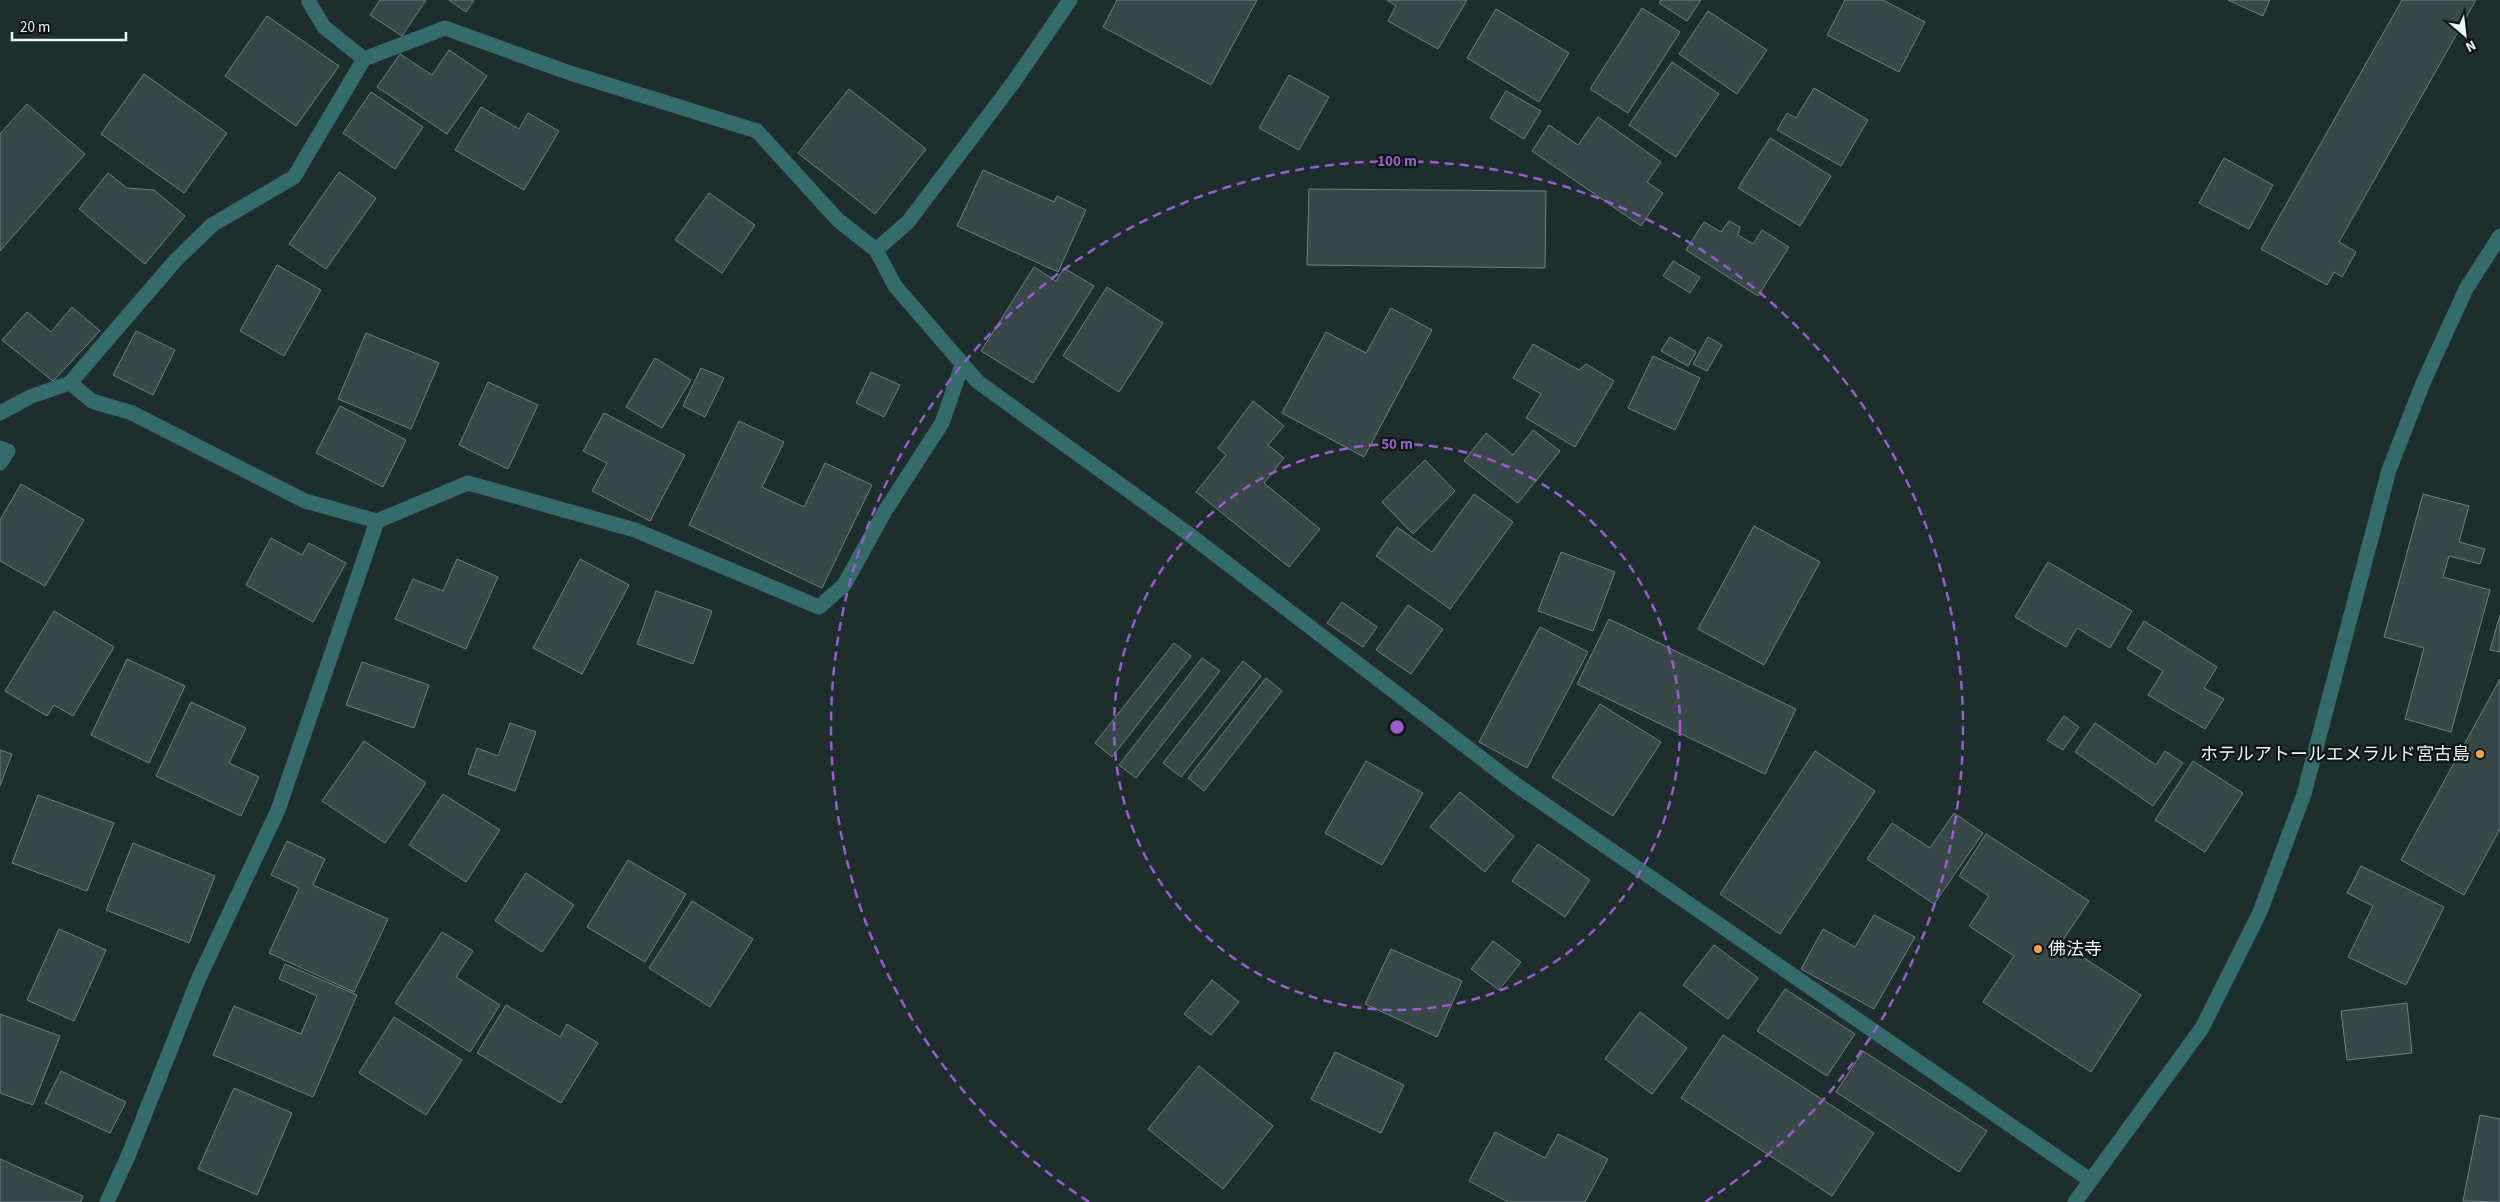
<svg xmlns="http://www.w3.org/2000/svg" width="2500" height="1202" font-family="'Source Sans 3','Noto Sans JP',sans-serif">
	<rect width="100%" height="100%" fill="#1e2e2d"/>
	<g fill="#384848" stroke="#6e8080">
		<polygon points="380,0 426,0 402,36 370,15"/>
		<polygon points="449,0 474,0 466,12"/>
		<polygon points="1117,0 1257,0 1211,85 1103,27"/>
		<polygon points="1387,0 1467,0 1438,49 1388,21 1396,6"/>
		<polygon points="1661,0 1701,0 1687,21 1659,3"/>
		<polygon points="1845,0 1883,0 1925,22 1899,72 1827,35"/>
		<polygon points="2228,0 2270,0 2263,16"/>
		<polygon points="2402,0 2476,0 2339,242 2356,252 2342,277 2334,272 2327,285 2261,249"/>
		<polygon points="1642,8 1680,32 1628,113 1590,89"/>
		<polygon points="1496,9 1569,53 1539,102 1467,58"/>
		<polygon points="1708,11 1767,50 1737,94 1679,54"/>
		<polygon points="267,16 339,66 296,126 225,76"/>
		<polygon points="449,50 487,76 447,134 377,87 400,54 432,75"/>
		<polygon points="1672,62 1719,94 1676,157 1629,125"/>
		<polygon points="144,74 227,133 184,193 101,134"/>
		<polygon points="1289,75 1329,97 1299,150 1259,128"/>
		<polygon points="1814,88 1868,120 1841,166 1777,130 1787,113 1796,118"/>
		<polygon points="849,89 926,149 875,214 798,153"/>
		<polygon points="1506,91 1541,111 1524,139 1490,118"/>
		<polygon points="371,92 423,127 395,169 343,133"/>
		<polygon points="27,104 85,154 0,251 0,134"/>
		<polygon points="481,107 519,129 528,113 559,131 524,190 455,150"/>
		<polygon points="1598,117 1661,162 1647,182 1663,193 1641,226 1532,151 1549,125 1578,145"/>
		<polygon points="1770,138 1831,176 1800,226 1738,188"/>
		<polygon points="2224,158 2273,185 2249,229 2199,203"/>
		<polygon points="983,170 1054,202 1057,196 1086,210 1058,272 957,226"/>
		<polygon points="339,172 376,198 326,269 289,244"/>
		<polygon points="108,173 127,188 154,190 185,216 145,264 79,209"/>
		<polygon points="1309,189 1546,191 1545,268 1307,265"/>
		<polygon points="709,193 755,225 722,273 675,240"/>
		<polygon points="1729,221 1740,227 1738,235 1753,244 1762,230 1789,247 1758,296 1686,250 1704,222 1721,232"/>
		<polygon points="1673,261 1700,277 1690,293 1663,276"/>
		<polygon points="277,265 321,290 284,356 240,331"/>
		<polygon points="1034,267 1056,281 1064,268 1094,286 1033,383 981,351"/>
		<polygon points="1107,287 1163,323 1119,392 1063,356"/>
		<polygon points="72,307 100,331 53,381 2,340 27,312 51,332"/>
		<polygon points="1391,308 1432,330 1364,457 1282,413 1326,332 1366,353"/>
		<polygon points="136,331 175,350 153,395 113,375"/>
		<polygon points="366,333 439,363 411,429 338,399"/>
		<polygon points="1670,337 1696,352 1688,366 1661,351"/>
		<polygon points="1708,337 1722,345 1707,371 1693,364"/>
		<polygon points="1533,344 1579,370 1586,364 1614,381 1575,447 1526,418 1541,394 1513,378"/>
		<polygon points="1653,356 1700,378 1675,430 1628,408"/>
		<polygon points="655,358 691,380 662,428 626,407"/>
		<polygon points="701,368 724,378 705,417 683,406"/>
		<polygon points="871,372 900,385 884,417 856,403"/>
		<polygon points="488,382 538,405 508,469 459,445"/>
		<polygon points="1253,401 1284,426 1268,445 1284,458 1264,483 1320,529 1289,567 1196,492 1226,455 1218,448"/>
		<polygon points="340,406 406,440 383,487 316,453"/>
		<polygon points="604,413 685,455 650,521 592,491 607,463 583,451"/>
		<polygon points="739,421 784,442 762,487 804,507 825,463 872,485 822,588 689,525"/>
		<polygon points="1533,430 1560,451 1518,503 1464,461 1486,433 1513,455"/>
		<polygon points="1425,460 1455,491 1413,534 1382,502"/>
		<polygon points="21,484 84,520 45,586 0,561 0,520"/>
		<polygon points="1474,494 1513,522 1450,609 1376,556 1397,527 1432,552"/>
		<polygon points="2423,494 2469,506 2459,542 2485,549 2480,564 2449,556 2443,577 2490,590 2451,732 2405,719 2424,648 2384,637"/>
		<polygon points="1754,526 1820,562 1764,665 1698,629"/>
		<polygon points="271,538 302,555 309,543 346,563 313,622 246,585"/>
		<polygon points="1561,552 1615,572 1593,631 1538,611"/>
		<polygon points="457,559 498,577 466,649 395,619 413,579 443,591"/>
		<polygon points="580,559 629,585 582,674 533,648"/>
		<polygon points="2048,562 2132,611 2110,648 2077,628 2066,647 2015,617"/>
		<polygon points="656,591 712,611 693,664 637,644"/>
		<polygon points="1342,602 1377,627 1363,647 1327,623"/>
		<polygon points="1408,605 1443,629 1411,674 1376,650"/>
		<polygon points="54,611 114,647 73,716 54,705 47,716 5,691"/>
		<polygon points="2500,615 2500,652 2490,650"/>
		<polygon points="1609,619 1796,709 1765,774 1577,684"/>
		<polygon points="2144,621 2217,667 2204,688 2224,699 2205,729 2148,695 2163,671 2127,649"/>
		<polygon points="1540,627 1588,652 1527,768 1479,742"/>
		<polygon points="1174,643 1191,656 1112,757 1095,743"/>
		<polygon points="1202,658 1220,671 1136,778 1119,765"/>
		<polygon points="127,659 185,686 149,763 91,735"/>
		<polygon points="1243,661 1261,676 1181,777 1163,763"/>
		<polygon points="362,662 429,685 414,728 346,705"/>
		<polygon points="1266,678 1282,691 1204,791 1188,778"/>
		<polygon points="2500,679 2500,829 2464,895 2401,860"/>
		<polygon points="191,702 246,728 229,763 259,777 241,816 156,776"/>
		<polygon points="1600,704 1661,742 1613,816 1552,777"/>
		<polygon points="2064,716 2079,727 2063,750 2047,740"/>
		<polygon points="510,723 536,732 515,791 468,774 477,748 498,756"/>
		<polygon points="2095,723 2156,765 2165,751 2183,763 2153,806 2075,752"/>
		<polygon points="364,741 426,783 385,843 322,801"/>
		<polygon points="0,750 12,754 0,786"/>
		<polygon points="1815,751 1875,791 1780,934 1720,894"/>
		<polygon points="1366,761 1423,793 1382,865 1325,833"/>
		<polygon points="2193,761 2243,793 2205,852 2155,820"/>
		<polygon points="1460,792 1514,836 1485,872 1430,827"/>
		<polygon points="443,794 500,830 466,882 409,845"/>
		<polygon points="38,795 114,823 87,891 12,863"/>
		<polygon points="1954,813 1983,833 1934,904 1867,859 1892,823 1930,848"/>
		<polygon points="1986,834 2089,901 2061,943 2141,995 2091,1072 1983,1002 2014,956 1969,926 1989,896 1959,876"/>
		<polygon points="287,841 325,859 313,885 388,919 354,992 269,953 299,888 271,875"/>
		<polygon points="133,843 215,876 189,943 106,910"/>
		<polygon points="1538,844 1590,880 1565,917 1512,881"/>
		<polygon points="628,860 686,894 645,962 587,927"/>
		<polygon points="2361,866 2444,907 2406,985 2348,957 2373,906 2347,893"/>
		<polygon points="526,873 574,905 542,952 495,921"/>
		<polygon points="692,901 753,939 710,1007 649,968"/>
		<polygon points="1874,915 1915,937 1874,1009 1801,969 1823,929 1855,947"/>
		<polygon points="59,929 106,950 74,1021 27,1000"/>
		<polygon points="442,932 473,951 456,977 500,1005 470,1052 395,1003"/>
		<polygon points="1493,941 1521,962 1499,990 1471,969"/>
		<polygon points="1714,945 1758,978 1728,1019 1683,985"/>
		<polygon points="1391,949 1462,981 1437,1037 1365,1004"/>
		<polygon points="285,964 357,995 313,1097 213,1055 234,1006 301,1034 317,996 279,979"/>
		<polygon points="1212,980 1239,1002 1211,1035 1184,1014"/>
		<polygon points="1785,989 1855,1034 1827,1076 1757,1031"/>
		<polygon points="2407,1003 2412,1053 2347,1060 2341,1011"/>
		<polygon points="506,1005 560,1037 567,1024 598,1043 561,1103 477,1053"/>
		<polygon points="1640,1012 1687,1048 1652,1094 1605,1059"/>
		<polygon points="0,1014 60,1036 33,1105 0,1093"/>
		<polygon points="394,1017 462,1060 426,1115 359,1073"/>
		<polygon points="1723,1035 1874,1133 1832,1196 1681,1098"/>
		<polygon points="1863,1051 1987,1131 1959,1172 1836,1092"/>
		<polygon points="1335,1052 1404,1085 1381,1133 1311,1099"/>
		<polygon points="1199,1066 1273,1126 1223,1189 1148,1129"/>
		<polygon points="61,1071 126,1102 110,1133 45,1103"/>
		<polygon points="234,1088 292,1113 257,1195 198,1169"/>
		<polygon points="2480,1115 2500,1119 2500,1202 2463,1201"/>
		<polygon points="1495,1132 1545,1158 1558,1134 1608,1159 1585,1202 1508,1202 1469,1181"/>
		<polygon points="0,1159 83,1196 81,1202 0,1202"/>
	</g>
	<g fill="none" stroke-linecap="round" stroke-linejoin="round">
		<g stroke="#356b6b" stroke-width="15">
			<polyline points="310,0 309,2 324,27 364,59 445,28 570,73 757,131 838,220 876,250 895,286 978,382 1186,532 1515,784 2090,1180"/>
			<polyline points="876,250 908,222 1013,83 1070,0"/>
			<polyline points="70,383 92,401 132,413 305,501 377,521"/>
			<polyline points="0,413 32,396 70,383 175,261 212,225 294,177 364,59"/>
			<polyline points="0,448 8,451 0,463"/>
			<polyline points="107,1202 129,1154 198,980 278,810 377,521 468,483 635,530 819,607 844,585 885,511 942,423 962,365"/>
			<polyline points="2075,1202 2202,1028 2260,912 2304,794 2389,470 2423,383 2466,289 2500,236"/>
		</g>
	</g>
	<g fill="none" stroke="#975ecc" stroke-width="2.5" stroke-dasharray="9 6">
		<circle cx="1397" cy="727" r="283"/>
		<path d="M1089 1202A566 566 0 1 1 1705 1202"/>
	</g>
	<g fill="#f7a149" stroke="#0d1414" stroke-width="2">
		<circle cx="2480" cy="754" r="5"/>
		<circle cx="2038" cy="949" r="5"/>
	</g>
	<g text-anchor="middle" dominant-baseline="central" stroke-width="4.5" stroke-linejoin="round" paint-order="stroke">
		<g font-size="18" fill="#ebf5f5" stroke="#0d1414" text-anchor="end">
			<text x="2470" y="754">ホテルアトールエメラルド宮古島</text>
			<text x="2048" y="949" text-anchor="start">佛法寺</text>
		</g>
	</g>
	<circle cx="1397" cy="727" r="8" fill="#975ecc" stroke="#0d1414" stroke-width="2.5"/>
	<g font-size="15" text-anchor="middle" font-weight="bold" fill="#975ecc" stroke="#0d1414" stroke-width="4.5" stroke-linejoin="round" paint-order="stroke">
		<text x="1397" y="166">100 m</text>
		<text x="1397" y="449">50 m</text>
	</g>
	<g transform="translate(2465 35) rotate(152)" stroke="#0d1414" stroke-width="4" paint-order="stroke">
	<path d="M0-4L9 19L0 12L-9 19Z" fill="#ebf5f5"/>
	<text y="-8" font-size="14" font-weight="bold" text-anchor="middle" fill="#ebf5f5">N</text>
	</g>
	<path d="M12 32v8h114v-8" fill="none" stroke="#ebf5f5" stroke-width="2.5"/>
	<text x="20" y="32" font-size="15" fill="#ebf5f5" stroke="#0d1414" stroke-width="4" paint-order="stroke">20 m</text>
</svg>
